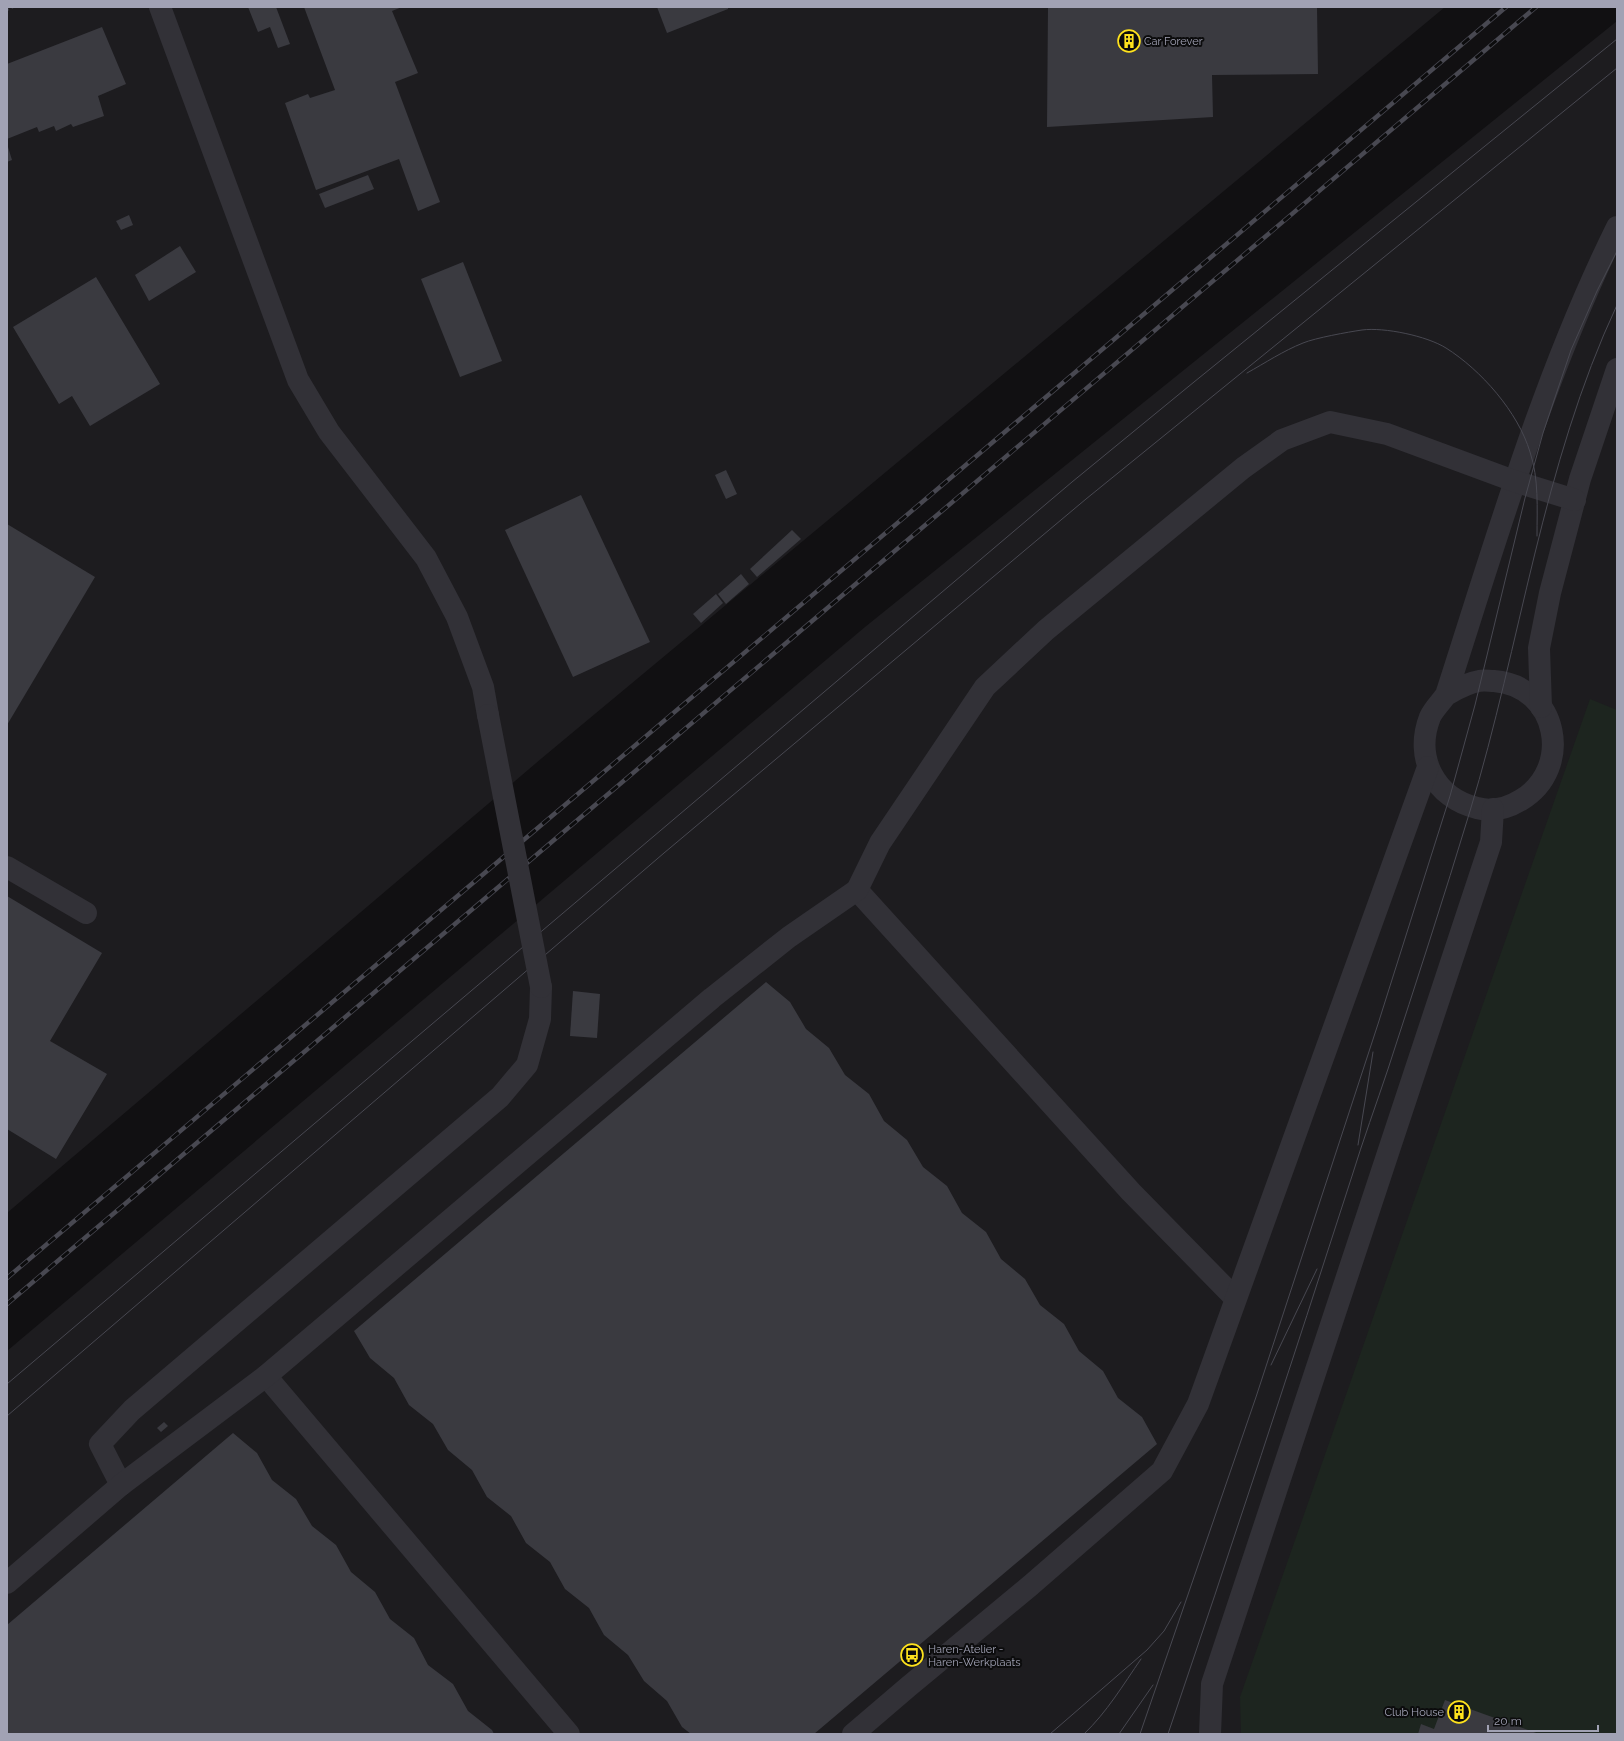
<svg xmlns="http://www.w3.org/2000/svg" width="1624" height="1741" font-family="Raleway,sans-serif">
	<rect width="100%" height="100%" fill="#111012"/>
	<g fill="#1d1c1f">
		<polygon points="7,7 1445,7 542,758 7,1213"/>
		<polygon points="1617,21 1617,1734 7,1734 7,1351 865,627"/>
	</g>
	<polygon fill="#1d251f" points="1590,699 1617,710 1617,1734 1241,1734 1240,1697"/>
	<g fill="#3a3a40">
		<polygon points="248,7 276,7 290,44 278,48 270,27 258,32"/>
		<polygon points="304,7 402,7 392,11 418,73 395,82 440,202 418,211 399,159 316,190 285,103 308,94 310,98 335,90"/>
		<polygon points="657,7 728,7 728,9 667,33"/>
		<polygon points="1048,7 1317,7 1318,74 1212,75 1213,117 1047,127"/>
		<polygon points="102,27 126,84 98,96 104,116 73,127 71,124 56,131 54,126 39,132 37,127 7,139 7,64"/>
		<polygon points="8,147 12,160 7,162 7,148"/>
		<polygon points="368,175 374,189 325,208 319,194"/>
		<polygon points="129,215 133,225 121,230 116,221"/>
		<polygon points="180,246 196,272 149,301 135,275"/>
		<polygon points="463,262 502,361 460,377 421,279"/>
		<polygon points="96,277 160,384 90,426 72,396 59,404 13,327"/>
		<polygon points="726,470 737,494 726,499 715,475"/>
		<polygon points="581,495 650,642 573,677 505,530"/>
		<polygon points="7,524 95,577 7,725"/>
		<polygon points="792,530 801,539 757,577 750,569"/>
		<polygon points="741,574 749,584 726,604 718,594"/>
		<polygon points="716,594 723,603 701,623 693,614"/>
		<polygon points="7,896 102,953 50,1041 107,1074 56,1159 7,1129"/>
		<polygon points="766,982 790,1002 806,1029 829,1048 845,1075 869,1094 884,1121 907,1140 923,1167 947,1186 962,1213 986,1232 1001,1259 1025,1279 1040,1305 1064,1324 1079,1351 1103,1371 1118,1398 1142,1417 1157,1444 814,1734 691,1734 682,1727 667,1701 644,1681 628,1655 604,1635 589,1608 565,1589 550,1562 526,1543 511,1516 487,1497 472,1470 448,1450 433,1424 409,1405 394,1378 370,1358 354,1331"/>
		<polygon points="573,991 600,994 597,1038 570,1036"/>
		<polygon points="164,1422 168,1426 161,1432 157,1428"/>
		<polygon points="233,1433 257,1453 272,1480 296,1499 312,1526 336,1545 351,1572 375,1592 390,1619 414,1638 428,1665 453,1684 468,1711 492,1730 494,1734 7,1734 7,1625"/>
		<polygon points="1445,1700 1539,1734 1418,1734 1421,1724 1434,1729"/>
	</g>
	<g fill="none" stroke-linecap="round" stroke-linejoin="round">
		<polyline stroke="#37383e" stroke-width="2.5" stroke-dasharray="2 3" stroke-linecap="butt" points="7,10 13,7"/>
		<g stroke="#323137" stroke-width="22">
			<polyline points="160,7 298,380 329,432 426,558 457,617 483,687 488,715"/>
			<path d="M1446,695C1457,689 1467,683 1479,681C1484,680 1489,681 1494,681C1558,686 1574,768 1521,800C1508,808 1492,812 1477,808C1435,798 1414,758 1430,717C1433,710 1441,702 1446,695C1497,537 1543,377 1617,227"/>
			<polyline points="1541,707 1539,648 1550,593 1580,479 1617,369"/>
			<polyline points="7,867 86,913"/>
			<polyline points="857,890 1131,1192 1235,1298"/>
			<polyline points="266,1376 569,1734"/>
			<polyline points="121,1485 100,1444 132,1410 500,1097 527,1065 540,1019 541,987"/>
			<polyline points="7,1583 121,1485 266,1376 712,998 789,937 857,890 880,843 985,687 1046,630 1243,468 1282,440 1330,422 1387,434 1514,481 1575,500"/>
			<polyline points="853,1734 908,1687 1031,1585 1162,1471 1198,1404 1428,767"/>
			<polyline points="1210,1734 1212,1684 1491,842 1493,809"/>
		</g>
		<g stroke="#484851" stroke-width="1">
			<path d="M1247,373C1265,363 1283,351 1303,343C1315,338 1348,332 1362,330C1384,327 1427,336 1446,348C1481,370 1518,412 1530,452C1539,479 1537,508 1537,536"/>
			<polyline points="1358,1145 1373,1052"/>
			<polyline points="1271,1365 1317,1269"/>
			<polyline points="7,1384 1072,482 1194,382 1617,39"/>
			<polyline points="7,1416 664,853 1086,499 1617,68"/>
			<polyline points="1050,1734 1147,1650 1164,1631 1181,1602"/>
			<path d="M1084,1734C1107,1712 1123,1685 1141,1659"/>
			<polyline points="1119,1734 1153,1685"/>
			<polyline points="1140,1734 1256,1397 1378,1024 1450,796 1475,705 1525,498 1543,433 1571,350 1597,291 1617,251"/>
			<path d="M1168,1734C1231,1549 1292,1362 1352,1176C1363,1140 1376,1105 1388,1069C1416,983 1444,897 1470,811C1521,643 1542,465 1617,305"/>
		</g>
		<g stroke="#484851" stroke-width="4.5">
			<g id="rail">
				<polyline points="7,1278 1506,7"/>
				<polyline points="7,1304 1536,7"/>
			</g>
		</g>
		<use href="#rail" stroke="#0c0c0d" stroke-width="3" stroke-dasharray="9" stroke-linecap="butt"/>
		<polyline stroke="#323137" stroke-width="22" points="488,715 541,987"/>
	</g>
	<defs>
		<g id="building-ring" transform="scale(1.15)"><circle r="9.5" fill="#0c0c0d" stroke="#fee21d" stroke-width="1.5"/><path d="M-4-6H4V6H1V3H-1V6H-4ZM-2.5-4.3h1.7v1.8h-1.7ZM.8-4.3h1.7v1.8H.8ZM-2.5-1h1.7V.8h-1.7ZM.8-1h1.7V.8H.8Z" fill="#fee21d"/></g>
		<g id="bus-ring" transform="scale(1.15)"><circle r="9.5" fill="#0c0c0d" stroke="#fee21d" stroke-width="1.5"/><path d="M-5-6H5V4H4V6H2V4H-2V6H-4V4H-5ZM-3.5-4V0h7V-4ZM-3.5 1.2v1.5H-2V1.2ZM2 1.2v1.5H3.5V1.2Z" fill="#fee21d"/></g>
	</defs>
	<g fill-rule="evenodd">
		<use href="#building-ring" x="1129" y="41"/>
		<use href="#bus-ring" x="912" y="1655"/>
		<use href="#building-ring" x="1459" y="1712"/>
	</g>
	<g text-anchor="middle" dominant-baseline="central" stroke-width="4" stroke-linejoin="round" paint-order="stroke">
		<g font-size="11" fill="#a1a2b4" stroke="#0c0c0d" text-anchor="start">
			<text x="1144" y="41">Car Forever</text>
			<text x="928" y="1649">Haren-Atelier -<tspan x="928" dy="13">Haren-Werkplaats</tspan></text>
			<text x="1444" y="1712" text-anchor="end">Club House</text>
		</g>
	</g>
	<rect width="1624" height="1741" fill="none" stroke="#a1a2b4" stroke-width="16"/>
	<path d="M1488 1725v6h110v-6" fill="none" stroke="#a1a2b4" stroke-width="2"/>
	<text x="1494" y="1725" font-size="12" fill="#a1a2b4" stroke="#0c0c0d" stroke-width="3" paint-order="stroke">20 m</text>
</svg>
